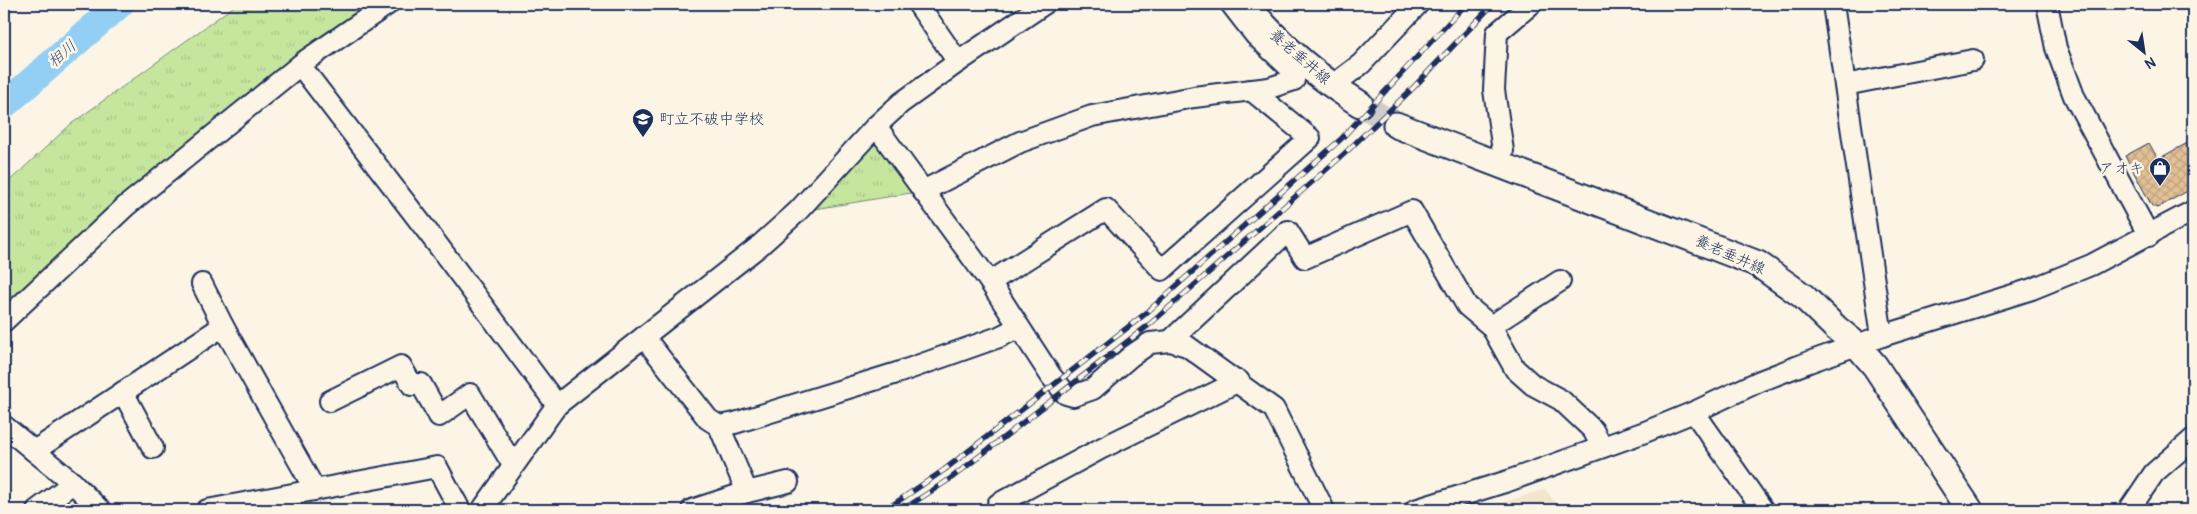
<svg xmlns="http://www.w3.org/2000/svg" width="2197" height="514" font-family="Pangolin,'Klee One',sans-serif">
	<defs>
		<pattern id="park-tufts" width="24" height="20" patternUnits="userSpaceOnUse" patternTransform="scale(1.25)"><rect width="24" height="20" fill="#c6e69e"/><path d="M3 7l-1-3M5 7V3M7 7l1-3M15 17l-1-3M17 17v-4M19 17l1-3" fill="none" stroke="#aac68a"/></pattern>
		<pattern id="building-cross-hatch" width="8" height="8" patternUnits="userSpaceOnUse" patternTransform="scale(1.25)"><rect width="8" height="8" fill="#e2bf94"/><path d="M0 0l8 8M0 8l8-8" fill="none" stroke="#c1a482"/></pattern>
	</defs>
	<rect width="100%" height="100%" fill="#fcf5e5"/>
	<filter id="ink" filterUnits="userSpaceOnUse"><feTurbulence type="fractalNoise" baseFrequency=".02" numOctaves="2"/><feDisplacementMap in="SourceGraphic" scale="10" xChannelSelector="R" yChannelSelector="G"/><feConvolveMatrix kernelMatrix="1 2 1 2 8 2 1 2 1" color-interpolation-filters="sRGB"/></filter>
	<g filter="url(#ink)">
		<polygon fill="#f4e5cd" points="1545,489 1561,510 1481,510"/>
		<g fill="url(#park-tufts)" stroke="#708a7e">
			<path d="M237,4H371C311,45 251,88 196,136C129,192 67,253 4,313V186L71,124Z"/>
			<polygon points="876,126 923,191 797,212"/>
		</g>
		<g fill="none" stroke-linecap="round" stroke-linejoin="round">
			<polyline stroke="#93cff4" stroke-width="28" points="4,105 120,4"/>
		</g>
		<polygon fill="url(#building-cross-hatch)" stroke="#1b2f5e" points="2193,140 2193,188 2157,208 2152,206 2125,156 2149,143 2158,159"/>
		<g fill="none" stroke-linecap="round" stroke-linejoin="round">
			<polyline stroke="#cfcdca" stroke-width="25" stroke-dasharray="25 12" stroke-linecap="butt" points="1360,104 1396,125"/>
			<g stroke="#1b2f5e" stroke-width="24">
				<g id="minor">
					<polyline points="918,4 958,62"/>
					<polyline points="1833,4 1882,336"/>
					<polyline points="2047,4 2056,48 2074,96 2149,236"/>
					<polyline points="300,65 437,244 557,405"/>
					<polyline points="1845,85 1973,60"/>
					<polyline points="1332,86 1361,64 1418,4"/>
					<polyline points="876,126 990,282 1051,376 1066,394 1073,396 1093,389 1131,356 1150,343 1170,341 1187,346 1274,409 1324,510"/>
					<polyline points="1503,151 1494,90 1497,33 1531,4"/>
					<polyline points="923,191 1020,142 1092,116 1194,97 1269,88 1294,80 1294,72 1255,35 1231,4"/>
					<polyline points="990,282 1106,209 1162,270 1310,138 1251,90"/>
					<polyline points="202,284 223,326"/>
					<polyline points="4,321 126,206 305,61 388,4"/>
					<polyline points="1491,326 1560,281"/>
					<polyline points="644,337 708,419 719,426 735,423 897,373 999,337 1019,327"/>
					<polyline points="1170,341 1288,231 1305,258 1412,211 1467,306 1491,326 1515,369 1533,385 1561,400 1593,430 1602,447"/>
					<polyline points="123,392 153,448"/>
					<polyline points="330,401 401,366 412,385 421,384 439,416 470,394 513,465"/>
					<polyline points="1694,412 1763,510"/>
					<polyline points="4,426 73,483 100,510"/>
					<polyline points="719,426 747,492 788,482"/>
					<polyline points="34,451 223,326 315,490"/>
					<polyline points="998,504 1102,448 1239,381"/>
					<polyline points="37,510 73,483"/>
					<polyline points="207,510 437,467 460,510"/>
					<polyline points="482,510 557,405 758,247 797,212 876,126 901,103 958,62 1044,4"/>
					<polyline points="692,510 747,492"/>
					<polyline points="1415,510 1508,481 1645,432 1694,412 1760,381 1809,362 1882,336 2032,289 2091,265 2193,211"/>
					<polyline points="2129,510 2154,473 2193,439"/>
				</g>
			</g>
			<g stroke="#1b2f5e" stroke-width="29">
				<g id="major">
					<path d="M1246,4C1278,44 1316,76 1360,104"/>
					<polyline points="1396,125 1758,264 1803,296 1836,328 1857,345 1875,366 1970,510"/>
				</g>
			</g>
			<use href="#minor" stroke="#fcf5e5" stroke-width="20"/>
			<use href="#major" stroke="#fcf5e5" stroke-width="25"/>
			<g stroke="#1b2f5e" stroke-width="5.5">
				<g id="rail">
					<polyline points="885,510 944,470 1145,314 1341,139 1466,4"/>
					<polyline points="902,510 950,479 1150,324 1344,154 1412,89 1493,4"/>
				</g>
			</g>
			<use href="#rail" stroke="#fcf5e5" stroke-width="4" stroke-dasharray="11" stroke-linecap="butt"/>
		</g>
	</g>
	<defs>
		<g id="school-pin" transform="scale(1.125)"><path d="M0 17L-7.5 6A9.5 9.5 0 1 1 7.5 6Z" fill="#1b2f5e" stroke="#fcf5e5"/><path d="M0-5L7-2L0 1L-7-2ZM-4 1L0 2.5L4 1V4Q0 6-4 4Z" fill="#fff"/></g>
		<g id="shop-pin" transform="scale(1.125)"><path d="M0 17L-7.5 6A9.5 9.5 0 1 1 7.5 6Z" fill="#1b2f5e" stroke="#fcf5e5"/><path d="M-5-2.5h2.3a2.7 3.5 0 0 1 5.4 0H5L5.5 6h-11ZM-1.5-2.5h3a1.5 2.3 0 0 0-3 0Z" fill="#fff"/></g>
	</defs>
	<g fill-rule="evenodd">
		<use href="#school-pin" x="643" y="119"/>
		<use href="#shop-pin" x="2160" y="168"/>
	</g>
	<g text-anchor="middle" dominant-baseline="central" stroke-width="5" stroke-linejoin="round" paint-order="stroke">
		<g font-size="15" fill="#1b2f5e" stroke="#fcf5e5">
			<text transform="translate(1300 57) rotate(41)">養老垂井線</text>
			<text transform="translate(1730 255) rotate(24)">養老垂井線</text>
		</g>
		<g font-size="15" fill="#1b2f5e" stroke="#fcf5e5" text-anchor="start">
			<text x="659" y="119">町立不破中学校</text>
			<text x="2144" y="168" text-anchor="end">アオキ</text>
		</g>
		<g font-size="16" font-style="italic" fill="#395784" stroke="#fcf5e5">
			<text transform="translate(62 54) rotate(-41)">相川</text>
		</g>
	</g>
	<rect width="2197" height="514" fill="none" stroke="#fcf5e5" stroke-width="20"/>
	<rect x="10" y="10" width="2177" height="494" fill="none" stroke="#1b2f5e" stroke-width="2" filter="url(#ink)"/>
	<g transform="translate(2144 52) rotate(150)" stroke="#fcf5e5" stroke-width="4" paint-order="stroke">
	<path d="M0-4L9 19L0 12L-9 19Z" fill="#1b2f5e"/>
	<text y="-8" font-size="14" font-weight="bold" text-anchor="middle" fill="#1b2f5e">N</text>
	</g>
</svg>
